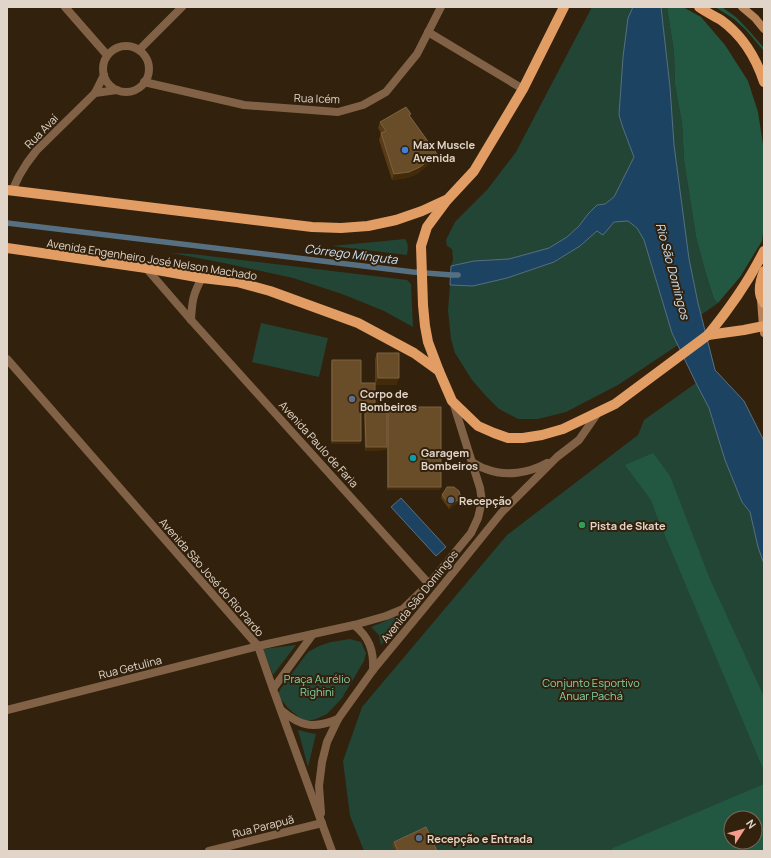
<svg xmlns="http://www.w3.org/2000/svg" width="771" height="858" font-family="Manrope,sans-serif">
	<rect width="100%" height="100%" fill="#32210c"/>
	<g fill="#224536" fill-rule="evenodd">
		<polygon points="592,7 633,7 628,18 623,57 619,115 623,128 634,157 614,197 605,204 597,205 588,214 579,226 567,237 550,248 509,259 474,261 451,266 453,260 452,249 447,246 446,240 455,222 487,190 516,152"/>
		<polygon points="661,7 667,7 674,52 675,85 682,123 684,160 696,237 705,271 714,299 718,303 701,315 689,259 674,145 670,87"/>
		<polygon points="628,221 637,228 644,240 672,333 678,345 618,385 566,412 538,419 518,419 499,409 485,395 472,380 455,353 451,339 448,310 450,285 473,286 507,278 554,262 580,246 597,231 603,234 614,222"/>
		<path d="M405,239C409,245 408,248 407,255L332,246Z"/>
		<polygon points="171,253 192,254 407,280 411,284 413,327 384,311 342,294 293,278 219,262"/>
		<polygon points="261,323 328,338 319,377 252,362"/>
		<path d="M696,383L709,408L725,460L742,502L750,512L758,547L764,564V851H364L350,816L343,761L362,707L507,535L638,435L644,420ZM731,818H755V842H731Z"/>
		<polygon points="413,609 381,645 379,635 371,627 402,614"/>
		<polygon points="350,639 361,642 366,653 364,661 342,698 327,714 316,719 308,721 302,719 296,715 288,708 280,698 278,694 281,688 308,652 319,646 331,642"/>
		<polygon points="296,645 273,675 263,649"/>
		<polygon points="298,730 310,733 316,734 308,767"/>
	</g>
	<g fill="#225842" fill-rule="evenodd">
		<polygon points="667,7 683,7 701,17 725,45 748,81 758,112 764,151 764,226 762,241 740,277 718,303 714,299 705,271 696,237 684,160 682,123 675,85 674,52"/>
		<polygon points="715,7 722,7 737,18 751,33 764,48 764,51 746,30 734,19"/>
		<polygon points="653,453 670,476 709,577 764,697 764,771 656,514 651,500 625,465"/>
		<path d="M764,784V851H611L613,848ZM731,818H755V842H731Z"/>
	</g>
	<g fill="#1c4462" stroke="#577081">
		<polygon points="633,7 661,7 670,87 674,145 689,259 698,303 715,370 744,401 764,441 764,564 758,547 750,512 742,502 725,460 709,408 696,383 672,333 644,240 637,228 628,221 614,222 603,235 597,231 580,246 554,262 507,278 473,286 450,285 451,266 474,261 509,259 549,248 567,237 579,226 588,214 597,205 605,204 614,197 634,157 623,128 619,115 623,57 628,18"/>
		<polygon points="401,498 446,547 436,556 391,507"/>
	</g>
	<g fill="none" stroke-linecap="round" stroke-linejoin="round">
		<polyline stroke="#577081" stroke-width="5.5" points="7,223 413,272 452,275 458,275"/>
		<g stroke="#826247" stroke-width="8">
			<polyline points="65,7 107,55"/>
			<polyline points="428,32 523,89"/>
			<circle cx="126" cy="69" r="23"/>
			<polyline points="139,50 182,7"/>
			<polyline points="144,82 244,105 338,112 363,105 386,92 417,54 441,7"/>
			<polyline points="95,93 117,90"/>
			<polyline points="12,191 19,176 27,163 36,151 95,93 104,75"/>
			<polyline points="146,268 191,320 429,584"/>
			<path d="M191,320C192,301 193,294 202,278"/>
			<polyline points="7,359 258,646 273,689"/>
			<polyline points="7,710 258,646 313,634"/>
			<polyline points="209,851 322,823"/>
		</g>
		<g stroke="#826247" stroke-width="8">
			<path d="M472,462C477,465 481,468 486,469C506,477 529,473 547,463"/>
			<path d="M354,625C369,637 374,650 373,670"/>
			<path d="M281,710C301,727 314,729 338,719"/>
			<polyline points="321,813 319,786 322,762 327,742 338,719 373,670 439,590 502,512 557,457 579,440 597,414"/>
			<polyline points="332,851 273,689 313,634 354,625 386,616 403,609 429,584 471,533 478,518 482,501 480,488 453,402"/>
		</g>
		<g stroke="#b78357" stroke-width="8">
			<polyline points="742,7 755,18 764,29"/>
			<polyline points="761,300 763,326 764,333"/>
		</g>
		<g stroke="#e19d63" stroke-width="10">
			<path d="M699,7C706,12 714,16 721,20C742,35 756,58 764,82"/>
			<polyline points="7,190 312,227 341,228 368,226 396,220 422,211 448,199 474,171 523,89 564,7"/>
			<polyline points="447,200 427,227 421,246 423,305 425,326 428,342 439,371 452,401 478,426 494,433 508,438 523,438 542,435 563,429 615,404 708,335 744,330 764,326"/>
			<polyline points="7,248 146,268 202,278 237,282 270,291 358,323 414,353 439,371"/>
			<path d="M764,271C760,281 757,294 764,303"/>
			<path d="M708,335C730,308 749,281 764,251"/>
		</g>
	</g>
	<g fill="#593c15">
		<polygon points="410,117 437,154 434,160 417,174 407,178 392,180 379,140 381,133 378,128 380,122"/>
		<polygon points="377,353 397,385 375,385 375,359"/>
		<polygon points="332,360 361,383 374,412 387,427 387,410 388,407 440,490 387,490 387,448 386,450 365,451 364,415 365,413 361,413 360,444 331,444 331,363"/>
		<polygon points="442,495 460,501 449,509 441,498"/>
		<polygon points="394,842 437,851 395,851 392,845"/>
	</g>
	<g fill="#432b09">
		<polygon points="437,154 434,160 417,174 407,178 392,180 394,174"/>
		<polygon points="378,378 399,378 397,385 375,385"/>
		<polygon points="375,409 374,413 360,413 361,410"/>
		<polygon points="332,441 361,441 360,444 331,444"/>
		<polygon points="366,447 387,447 386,450 365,451"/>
		<polygon points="388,487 441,487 440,490 387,490"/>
		<polygon points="461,498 460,501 449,509 450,505"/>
	</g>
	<g fill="#684d28" stroke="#7b6241">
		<polygon points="406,107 411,114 409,115 437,154 420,167 409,172 394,174 381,133 386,131 380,122"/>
		<polygon points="377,353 399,353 399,378 378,378"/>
		<polygon points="332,360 361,360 361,383 375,383 375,409 361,410 361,441 332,441"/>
		<rect x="388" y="407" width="53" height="80"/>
		<polygon points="365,412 387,412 387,447 366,447"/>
		<polygon points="447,487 454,487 459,491 461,498 450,505 442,495"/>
		<polygon points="426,827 437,851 398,851 394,842"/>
	</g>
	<circle fill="#3f7fe0" stroke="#32210c" stroke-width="1.5" cx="405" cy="150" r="4"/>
	<g fill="#5c6f8a" stroke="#32210c" stroke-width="1.5">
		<circle cx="352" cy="399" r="4"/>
		<circle cx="451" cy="500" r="4"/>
		<circle cx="419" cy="838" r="4"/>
	</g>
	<circle fill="#0f9aa8" stroke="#32210c" stroke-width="1.5" cx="413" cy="458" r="4"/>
	<circle fill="#2e9e5b" stroke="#32210c" stroke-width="1.5" cx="582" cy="525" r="4"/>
	<g text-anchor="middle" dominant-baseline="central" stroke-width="4" stroke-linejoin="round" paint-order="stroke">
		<g font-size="11" fill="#e1d5c9" stroke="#32210c">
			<text transform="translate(317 98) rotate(2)">Rua Icém</text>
			<text transform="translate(41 131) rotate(-46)">Rua Avaí</text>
			<text transform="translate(152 259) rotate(9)">Avenida Engenheiro José Nelson Machado</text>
			<text transform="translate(319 444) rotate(48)">Avenida Paulo de Faria</text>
			<text transform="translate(212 577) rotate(49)">Avenida São José do Rio Pardo</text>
			<text transform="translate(419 596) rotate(-51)">Avenida São Domingos</text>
			<text transform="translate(130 667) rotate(-14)">Rua Getulina</text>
			<text transform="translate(263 826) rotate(-14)">Rua Parapuã</text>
		</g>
		<g font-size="11" font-weight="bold" fill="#e1d5c9" stroke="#32210c" text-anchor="start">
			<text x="413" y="144">Max Muscle<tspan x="413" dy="13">Avenida</tspan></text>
			<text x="360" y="393">Corpo de<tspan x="360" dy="13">Bombeiros</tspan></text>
			<text x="421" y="452">Garagem<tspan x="421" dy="13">Bombeiros</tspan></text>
			<text x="459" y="500">Recepção</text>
			<text x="590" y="525">Pista de Skate</text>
			<text x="427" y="838">Recepção e Entrada</text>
		</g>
		<g font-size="11" fill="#81d5b0" stroke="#32210c">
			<text x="317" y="678">Praça Aurélio<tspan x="317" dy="13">Righini</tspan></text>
			<text x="591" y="682">Conjunto Esportivo<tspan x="591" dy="13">Anuar Pachá</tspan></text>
		</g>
		<g font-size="12" font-style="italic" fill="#cce5fa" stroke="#32210c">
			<text transform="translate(351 254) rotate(7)">Córrego Minguta</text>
			<text transform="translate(673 271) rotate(75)">Rio São Domingos</text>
		</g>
	</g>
	<rect width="771" height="858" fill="none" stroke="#e1d5c9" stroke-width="16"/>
	<g transform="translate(743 830) rotate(54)"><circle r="19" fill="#32210c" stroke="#786958"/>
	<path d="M0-3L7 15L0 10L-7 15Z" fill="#f49d8c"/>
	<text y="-6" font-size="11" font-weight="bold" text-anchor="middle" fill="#e1d5c9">N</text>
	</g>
</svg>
